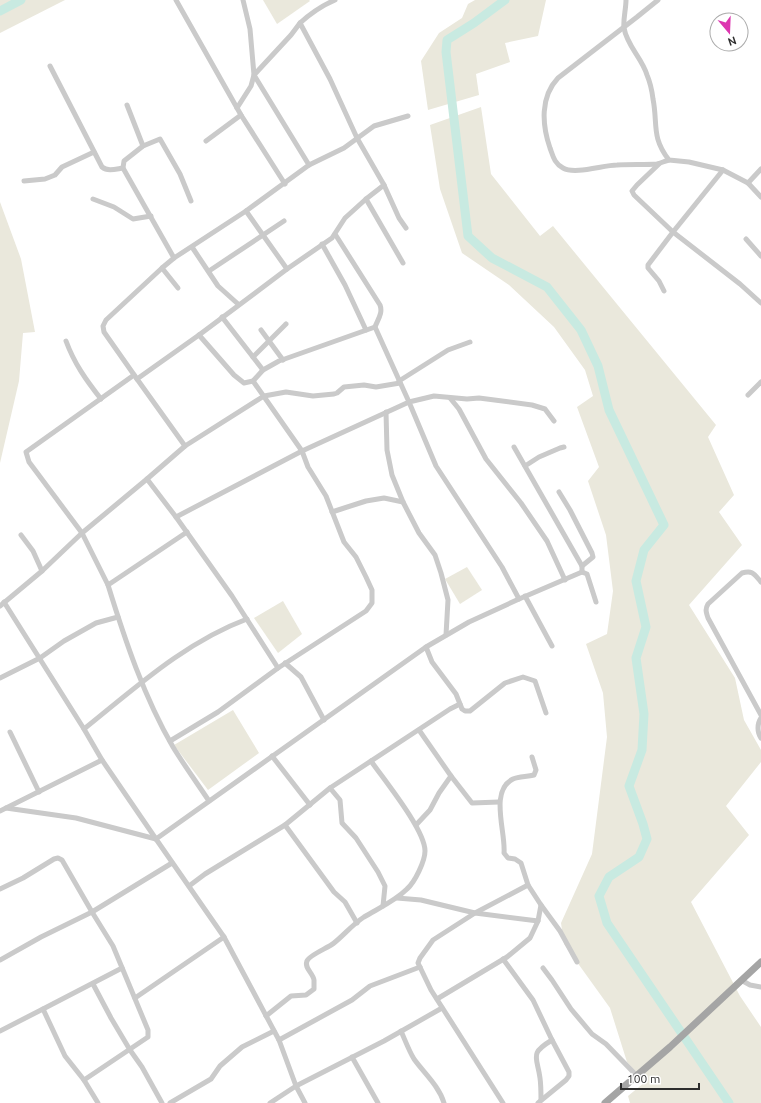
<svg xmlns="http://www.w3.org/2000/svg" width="761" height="1103" font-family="Ubuntu,sans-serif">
	<rect width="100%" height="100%" fill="#fff"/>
	<g fill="#eae8dc">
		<polygon points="0,0 65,0 0,33"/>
		<polygon points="263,0 309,0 310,1 277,24"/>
		<polygon points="475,0 546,0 538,36 505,43 510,62 476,74 479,95 428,110 421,61 439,33 462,18 468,4"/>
		<polygon points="481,107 491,174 540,236 553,226 716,425 708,437 734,495 719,512 742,545 689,605 735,678 744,720 761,750 761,762 726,806 749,835 691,902 740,996 761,1027 761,1103 630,1103 628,1096 645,1082 627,1062 610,1008 564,944 561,923 592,854 607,737 603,693 586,644 607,634 613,591 606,535 588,481 599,467 577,407 593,396 585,370 554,327 509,285 462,253 440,189 430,125"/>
		<polygon points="0,202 21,259 35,332 23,333 19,381 0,463"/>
		<polygon points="467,567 482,590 460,604 445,579"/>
		<polygon points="283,601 302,634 278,653 254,618"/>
		<polygon points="233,710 259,753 208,790 174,745"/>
	</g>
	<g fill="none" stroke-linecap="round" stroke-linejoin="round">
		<g stroke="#c8eae1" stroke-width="9">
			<polyline points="505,0 474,23 447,40 446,52 468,236 492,258 547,287 581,330 598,366 609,410 664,525 644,550 636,581 646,627 636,658 644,714 642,750 629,786 643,824 647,839 639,857 609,877 599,896 607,923 729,1103"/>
			<polyline points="0,11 21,0"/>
		</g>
		<g stroke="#cacaca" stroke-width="5">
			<polyline points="176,0 241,115 285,184"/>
			<polyline points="243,0 250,29 254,75 309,165"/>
			<path d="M626,0C626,9 623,19 624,28C627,46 642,58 647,75C650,82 652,91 653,99C658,124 651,137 669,160L689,162L723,170L748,183L761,169"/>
			<path d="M658,0L637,17L558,78C540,97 542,125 550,148C553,156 554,163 563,168C575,175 603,165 617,165C631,164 644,165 657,164C661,163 665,161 669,160"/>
			<path d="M300,23C311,13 321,6 335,0"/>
			<path d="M50,66L102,167C108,172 116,169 123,168"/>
			<polyline points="127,105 143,146"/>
			<polyline points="237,108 251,86 254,75 291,35 300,23 330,79 357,138 384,185 399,218 406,228"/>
			<polyline points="206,141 241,115"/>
			<polyline points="659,164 637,185 632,191 634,195 673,232 740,284 761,303"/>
			<polyline points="24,181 45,179 55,175 62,167 94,152"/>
			<polyline points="748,183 761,197"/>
			<polyline points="93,199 114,207 133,219 151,216"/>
			<polyline points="366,199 403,263"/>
			<polyline points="246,211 287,269"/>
			<polyline points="746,239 761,256"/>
			<polyline points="322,244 345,285 366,330"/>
			<polyline points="192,247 218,286 238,304"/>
			<polyline points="174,258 123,168 124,161 143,146 160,139 180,174 191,201"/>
			<polyline points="162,268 178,288"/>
			<polyline points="209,271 284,221"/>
			<polyline points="664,291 659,281 648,268 648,265 673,232 723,170"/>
			<polyline points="222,317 263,370"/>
			<polyline points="261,330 283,360"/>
			<path d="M199,335L234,375L244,383L253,381L263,370L279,361L375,327C378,319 383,313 380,305L335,234"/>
			<path d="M66,341C74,363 86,380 101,399"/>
			<polyline points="253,357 286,324"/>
			<polyline points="137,379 104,332 103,326 106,320 162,268 174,258 246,211 309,165 344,148 374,126 408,116"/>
			<polyline points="399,381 448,350 470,342"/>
			<polyline points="748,395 761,382"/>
			<polyline points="450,398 459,409 486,459 521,503 547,541 565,580"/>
			<polyline points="386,412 387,450 392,475 403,502 419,533 435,555 441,573 448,600 446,635"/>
			<polyline points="185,446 137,379 199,335 287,269 332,238 345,218 366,199 384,185"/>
			<polyline points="514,447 582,566 582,572"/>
			<polyline points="525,466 539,457 560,448 564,447"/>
			<polyline points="147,479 185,446 264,396 286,392 313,396 334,394 337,393 344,387 364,385 376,387 400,383"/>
			<polyline points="559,492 570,510 592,553 593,557 582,566"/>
			<polyline points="332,512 366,501 384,498 403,502"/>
			<polyline points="176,517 302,451 409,402 375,327"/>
			<path d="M187,532L108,585C125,640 144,697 173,747C184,765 197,783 209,801"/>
			<polyline points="21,535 33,551 42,571"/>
			<polyline points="582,572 587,574 596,602"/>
			<path d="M761,582C754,574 753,570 742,573L708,604C705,609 706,612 708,618L761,715"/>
			<polyline points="108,585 82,533 35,470 29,462 26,452 134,375"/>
			<polyline points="525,596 552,646"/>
			<polyline points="519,599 502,567 436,466 409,402 434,396 467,399 479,398 532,405 545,409 554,421"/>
			<polyline points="4,602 84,729"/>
			<polyline points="0,606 42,571 82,533 147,479 176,517 232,596 278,668"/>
			<polyline points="426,647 432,662 456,694 462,709 465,711 470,711 505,683 523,677 535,681 546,713"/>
			<polyline points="285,663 301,677 324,720"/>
			<polyline points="0,678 40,658 64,641 96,623 118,617"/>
			<path d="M761,718C757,724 757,732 761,738"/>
			<polyline points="10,732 39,792"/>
			<polyline points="170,741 218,712 278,668 366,611 372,603 372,590 366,577 356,557 344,542 326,496 308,467 302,451 253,381"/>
			<polyline points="272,756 310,805"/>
			<polyline points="451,776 472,803 499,802"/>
			<polyline points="330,788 340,800 342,823 356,838 378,872 385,886 383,906"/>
			<polyline points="6,808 76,818 156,839"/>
			<polyline points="0,811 102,760"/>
			<polyline points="285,825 334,892 345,902 357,923"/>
			<polyline points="416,825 430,810 439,793 451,776 419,730"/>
			<path d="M156,839L102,760L84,729C134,689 185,642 247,619"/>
			<polyline points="189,886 205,874 285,825 330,788 450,709 460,704"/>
			<polyline points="0,889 23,878 54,859 58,858 62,860 92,912 113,946 148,1030 148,1037 84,1080"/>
			<polyline points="397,898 421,900 475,913 538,921"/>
			<polyline points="541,905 560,931 577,962"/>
			<polyline points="503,959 533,1000 552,1040 569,1072 569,1076 566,1080 538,1103"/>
			<polyline points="0,960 41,937 92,912 172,863"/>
			<polyline points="543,968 552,980 571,1009 592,1034 606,1044 637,1076"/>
			<polyline points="741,980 750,985 761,987"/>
			<polyline points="93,984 111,1018 130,1050 142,1067 162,1103"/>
			<polyline points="135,998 224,937"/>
			<path d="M437,999L507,957L530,938L538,921L541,905L528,885L521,863L515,859L508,858L504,853C506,832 489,791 513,779C519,776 527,777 534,775L536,770L532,757"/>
			<polyline points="43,1009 65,1056 84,1080 98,1103"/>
			<path d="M266,1016L291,996L306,995L314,989C314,986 314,983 314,980C313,973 304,968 307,961C309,955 328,948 334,943C344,935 353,924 364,917C379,908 395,901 407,889C415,882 425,861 425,851C425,830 385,781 371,761"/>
			<polyline points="0,1031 43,1009 122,968"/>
			<path d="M401,1031C405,1040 409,1051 414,1059C424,1073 439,1086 444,1103"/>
			<polyline points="279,1040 352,1000 370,986 420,967"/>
			<polyline points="352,1057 378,1103"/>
			<path d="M541,1100C541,1093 541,1085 540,1078C537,1056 529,1054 552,1040"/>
			<polyline points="170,1103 211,1079 220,1066 242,1047 274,1031"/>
			<polyline points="270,1103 296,1086 384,1041 442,1008"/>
			<polyline points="305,1103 296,1086 279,1040 224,937 156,839 426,647 469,622 519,599 582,572"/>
			<polyline points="503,1103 431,990 418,963 420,958 433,940 475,913 528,885"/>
		</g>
		<polyline stroke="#a5a5a5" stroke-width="7" points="605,1103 670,1047 761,962"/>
	</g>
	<g transform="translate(729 32) rotate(161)"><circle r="19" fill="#ffffff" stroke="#ababab"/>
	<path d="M0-3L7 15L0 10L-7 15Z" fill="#dd37b0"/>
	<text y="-6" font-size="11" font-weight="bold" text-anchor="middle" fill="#2d2d2d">N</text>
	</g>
	<path d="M621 1083v6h78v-6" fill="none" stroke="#2d2d2d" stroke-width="2"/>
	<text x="627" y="1083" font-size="12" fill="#2d2d2d" stroke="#ffffff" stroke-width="3" paint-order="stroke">100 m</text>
</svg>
